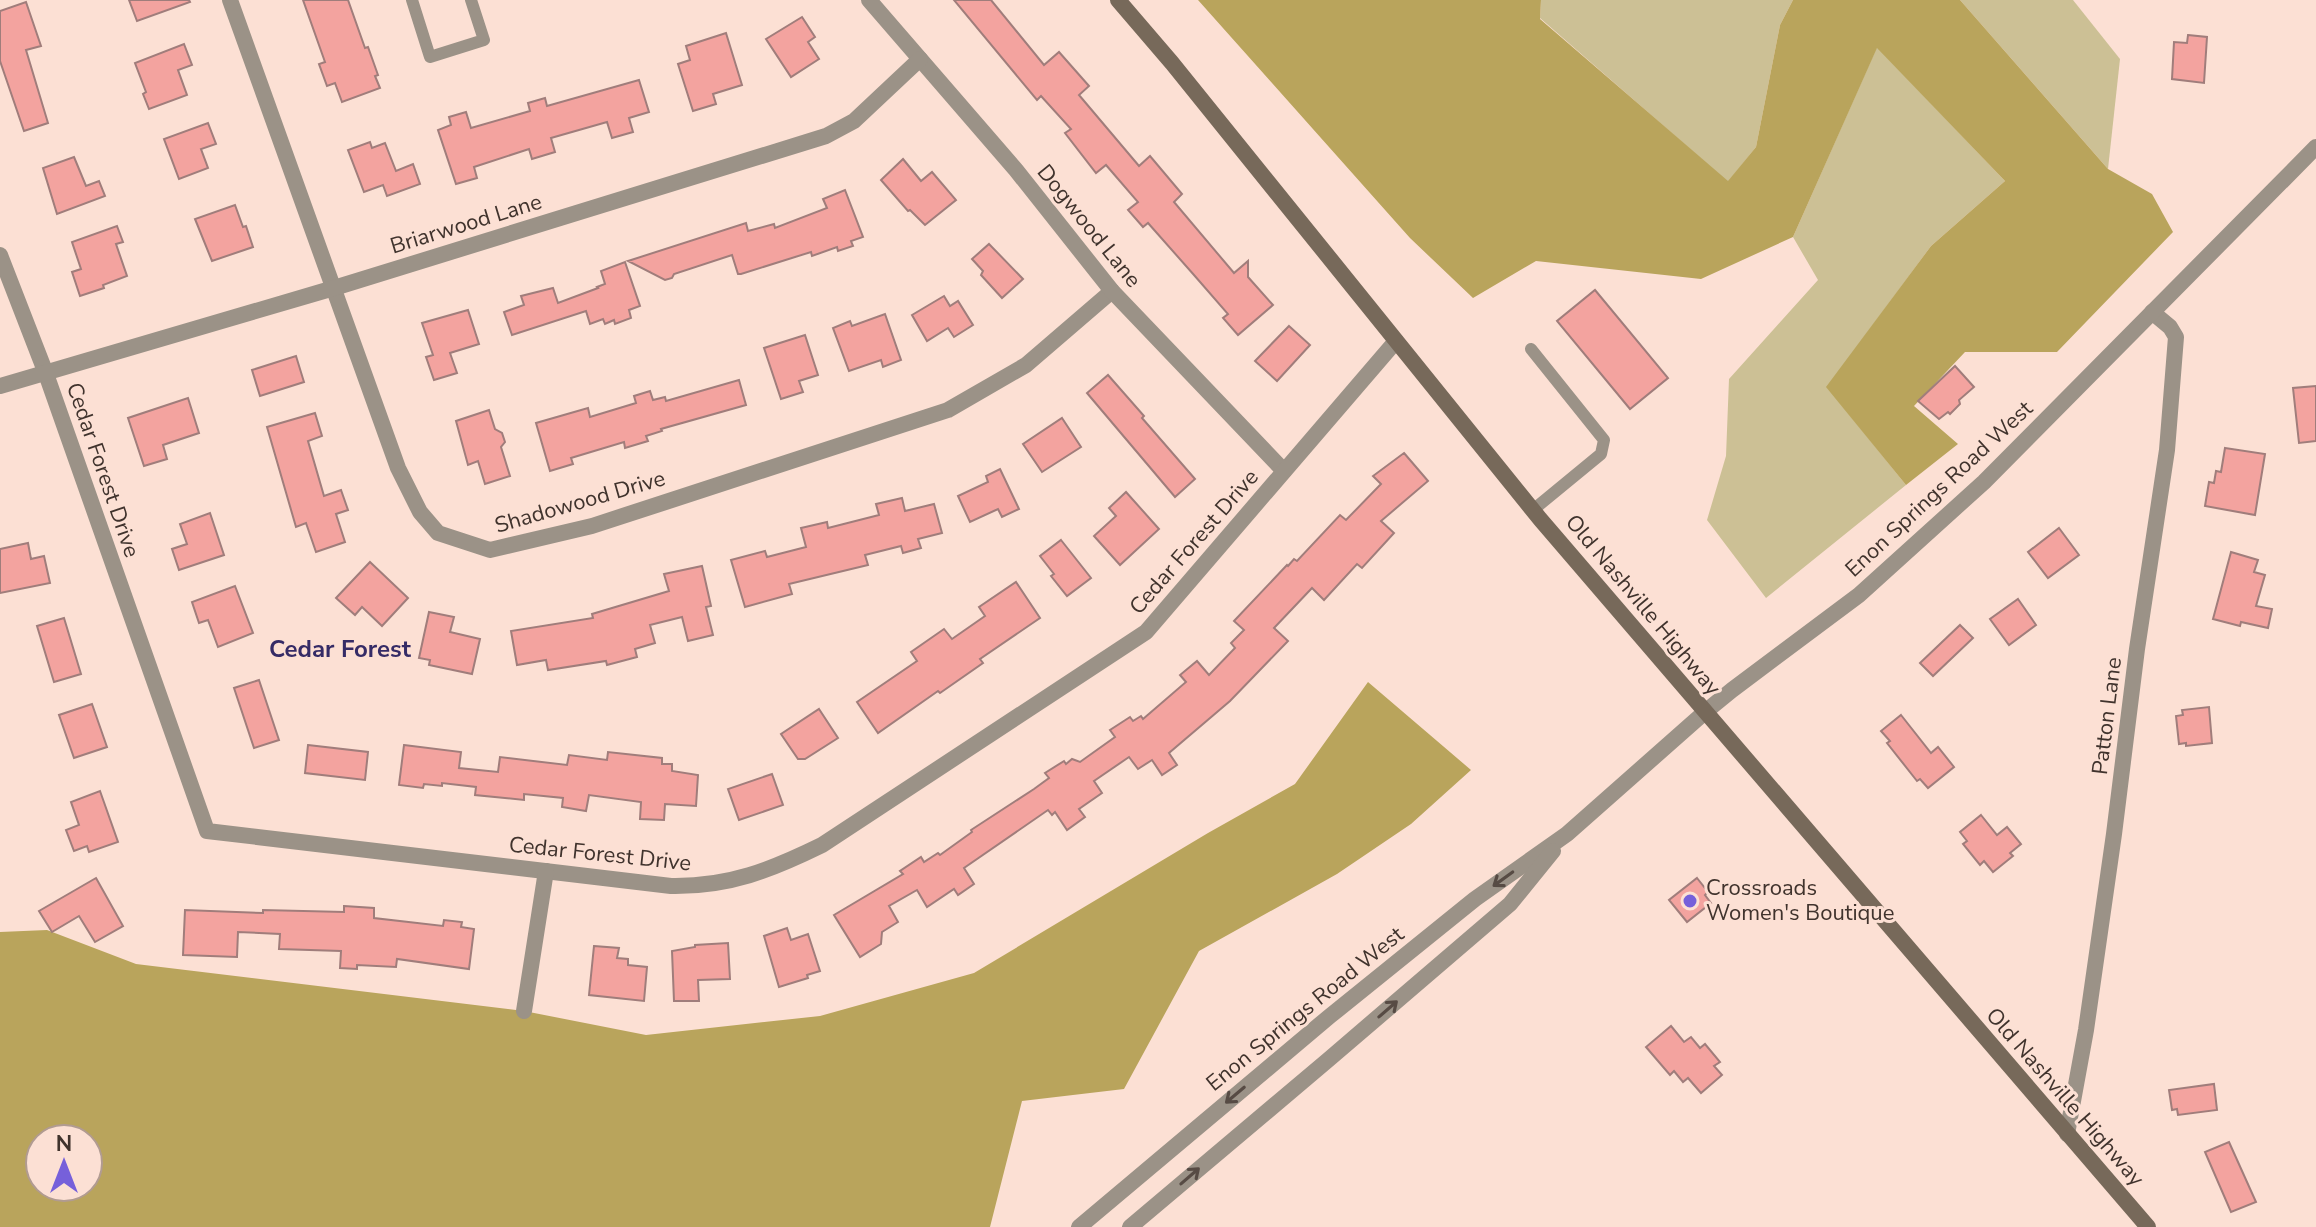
<svg xmlns="http://www.w3.org/2000/svg" width="2316" height="1227" font-family="'Nunito Sans',sans-serif">
	<rect width="100%" height="100%" fill="#fce0d4"/>
	<g fill="#ccc095">
		<polygon points="1541,0 1793,0 1780,25 1756,147 1728,182 1540,18"/>
		<polygon points="1960,0 2073,0 2120,59 2108,169"/>
		<polygon points="1877,47 2005,181 1931,246 1827,387 1906,485 1766,598 1707,520 1726,456 1729,379 1818,280 1793,237"/>
	</g>
	<g fill="#b9a45c" fill-rule="evenodd">
		<polygon points="1198,0 1541,0 1540,19 1728,181 1756,147 1780,25 1793,0 1960,0 2108,169 2152,194 2173,232 2057,352 1965,352 1914,406 1958,444 1906,485 1826,387 1931,246 2005,181 1877,48 1793,237 1701,279 1536,261 1473,298 1410,238"/>
		<path d="M1368,682L1471,770L1411,824L1337,874L1199,951L1124,1089L1022,1101L990,1227H0V932L47,930L136,964L524,1011L646,1035L820,1016L974,973L1208,833L1295,784ZM40,1139H88V1187H40Z"/>
	</g>
	<g fill="#f3a39f" stroke="#a07d7b" stroke-width="2">
		<polygon points="129,0 189,0 190,2 137,21"/>
		<polygon points="303,0 348,0 365,48 368,47 378,75 375,76 380,88 342,102 335,83 327,86 319,64 325,62"/>
		<polygon points="954,0 991,0 1044,65 1059,52 1089,86 1079,95 1139,166 1150,156 1182,194 1174,202 1234,273 1248,261 1248,277 1273,305 1238,335 1223,318 1228,314 1194,275 1148,223 1143,227 1128,210 1138,202 1106,165 1096,173 1065,133 1071,129 1041,96 1037,100"/>
		<polygon points="26,2 41,46 26,50 48,123 24,131 0,61 0,11"/>
		<polygon points="802,17 815,37 808,42 819,59 791,77 766,39"/>
		<polygon points="726,33 742,85 713,94 716,104 693,111 678,64 690,60 686,46"/>
		<polygon points="2188,35 2207,37 2204,83 2172,79 2174,42 2187,43"/>
		<polygon points="184,44 192,65 178,70 187,95 149,109 143,94 146,92 135,63"/>
		<polygon points="639,80 649,112 629,118 633,132 612,138 607,122 551,138 555,152 532,159 529,149 474,167 477,178 456,184 438,130 451,125 449,117 466,112 471,128 530,111 528,103 545,98 547,106"/>
		<polygon points="208,123 216,144 201,149 208,168 179,179 164,139"/>
		<polygon points="370,142 372,148 385,143 396,171 413,164 420,184 387,196 383,185 364,192 348,150"/>
		<polygon points="74,157 86,186 99,181 105,196 57,214 43,168"/>
		<polygon points="903,159 921,181 932,172 956,200 925,225 910,210 908,211 881,180"/>
		<polygon points="845,190 863,237 851,241 853,246 838,251 837,247 812,256 811,252 741,274 738,274 732,255 674,274 672,278 665,280 628,261 746,223 748,231 774,224 775,228 827,208 823,199"/>
		<polygon points="235,205 243,227 246,226 253,247 212,261 195,219"/>
		<polygon points="117,226 123,242 116,244 127,276 103,285 104,288 80,296 72,272 81,269 72,242"/>
		<polygon points="989,244 1023,279 1002,298 981,275 983,271 972,259"/>
		<polygon points="625,262 640,306 629,310 631,318 615,324 614,320 605,324 603,319 590,324 586,311 512,335 504,312 524,305 521,296 553,288 558,303 598,288 597,287 605,284 601,271"/>
		<polygon points="1595,290 1668,378 1630,409 1557,321"/>
		<polygon points="944,296 950,306 958,301 973,325 954,337 948,328 927,341 912,315"/>
		<polygon points="468,310 479,344 450,353 457,373 434,380 426,357 433,355 422,323"/>
		<polygon points="885,314 901,360 883,367 881,360 849,371 833,328 850,321 852,326"/>
		<polygon points="1289,326 1310,345 1277,381 1255,361"/>
		<polygon points="805,335 818,375 799,381 803,392 781,399 764,348"/>
		<polygon points="296,356 304,382 260,396 252,370"/>
		<polygon points="1955,366 1974,387 1959,400 1960,404 1950,414 1948,412 1939,419 1918,401"/>
		<polygon points="1108,375 1144,416 1142,418 1195,479 1175,497 1087,393"/>
		<polygon points="739,380 746,405 661,429 662,431 646,436 648,441 625,448 624,442 571,458 573,464 550,471 536,423 588,408 590,417 636,403 634,396 650,391 653,400 665,397 666,401"/>
		<polygon points="2316,386 2316,441 2299,443 2293,388"/>
		<polygon points="188,398 199,433 163,445 167,459 144,466 128,418"/>
		<polygon points="489,410 495,429 502,433 505,442 501,447 510,476 485,484 478,461 468,465 456,421"/>
		<polygon points="315,413 322,436 308,441 324,496 341,490 348,510 336,514 345,542 316,552 306,523 296,527 267,427"/>
		<polygon points="1062,418 1081,447 1042,472 1023,444"/>
		<polygon points="2225,448 2265,454 2255,515 2205,506 2209,482 2214,483 2216,471 2221,472"/>
		<polygon points="1404,453 1428,481 1381,521 1394,533 1362,568 1357,564 1324,600 1312,588 1274,628 1288,641 1230,701 1169,753 1177,765 1162,775 1152,760 1138,769 1129,757 1094,781 1102,793 1079,809 1085,817 1067,830 1055,812 1052,815 1048,810 964,868 974,884 958,895 954,889 927,907 917,890 889,906 898,922 882,932 881,944 860,957 834,915 903,874 900,871 921,857 924,862 938,853 940,855 972,832 971,830 1034,789 1049,778 1045,773 1064,761 1066,764 1072,759 1080,762 1115,737 1110,730 1130,717 1133,721 1141,716 1143,719 1186,682 1180,675 1197,661 1209,675 1235,648 1231,643 1244,630 1234,621 1287,565 1288,566 1294,559 1297,561 1340,515 1346,520 1381,484 1373,476"/>
		<polygon points="1000,469 1019,509 1002,517 998,509 970,522 958,496 988,482 986,476"/>
		<polygon points="1126,492 1159,529 1120,565 1094,536 1116,516 1109,508"/>
		<polygon points="902,498 905,511 934,504 942,533 918,539 921,548 903,553 901,546 865,555 868,565 789,584 792,594 745,607 731,560 765,551 767,557 806,547 801,528 827,522 828,528 879,515 876,504"/>
		<polygon points="210,513 224,555 179,570 172,549 187,544 180,524"/>
		<polygon points="2059,528 2079,555 2048,578 2028,552"/>
		<polygon points="1061,540 1091,578 1067,596 1051,576 1054,574 1040,556"/>
		<polygon points="28,543 31,559 44,556 50,583 0,593 0,549"/>
		<polygon points="2231,552 2258,560 2254,572 2265,575 2256,606 2272,609 2268,628 2241,622 2240,626 2213,619"/>
		<polygon points="370,562 408,598 382,626 362,607 355,615 336,598"/>
		<polygon points="702,566 711,606 706,607 713,635 688,641 682,617 650,625 655,643 635,649 637,657 607,665 606,661 548,670 546,660 517,665 511,631 593,618 592,614 669,591 664,574"/>
		<polygon points="1016,582 1040,618 980,659 983,663 940,693 938,691 878,733 857,702 917,661 911,652 944,629 952,639 985,616 979,607"/>
		<polygon points="235,586 253,633 218,647 208,620 199,623 192,602"/>
		<polygon points="2018,599 2036,625 2009,645 1990,619"/>
		<polygon points="429,612 454,617 450,632 480,639 472,674 429,665 430,660 419,658"/>
		<polygon points="64,618 81,674 54,682 37,626"/>
		<polygon points="1960,625 1973,638 1933,676 1920,663"/>
		<polygon points="259,680 279,740 254,748 234,688"/>
		<polygon points="92,704 107,747 74,758 59,715"/>
		<polygon points="2209,707 2212,743 2186,746 2186,743 2179,744 2176,716 2183,715 2182,710"/>
		<polygon points="819,709 838,738 805,759 798,759 781,734"/>
		<polygon points="1901,715 1931,753 1938,747 1954,767 1928,788 1920,779 1917,781 1887,743 1890,741 1881,731"/>
		<polygon points="308,745 368,752 365,780 305,773"/>
		<polygon points="404,745 461,752 459,768 498,772 500,757 567,765 569,755 607,760 608,752 662,758 662,764 672,764 672,771 698,775 696,806 665,804 664,820 640,819 641,802 589,795 586,811 562,807 563,798 524,794 524,800 475,795 476,787 442,783 442,786 424,784 423,788 399,785"/>
		<polygon points="772,774 783,805 739,820 728,789"/>
		<polygon points="100,791 118,842 89,852 87,846 74,851 66,830 79,825 71,802"/>
		<polygon points="1981,815 1997,835 2007,827 2021,844 2010,853 2013,856 1993,872 1984,861 1980,865 1963,844 1967,841 1960,832"/>
		<polygon points="96,878 123,926 95,942 79,916 52,932 39,911"/>
		<polygon points="1697,878 1708,892 1705,895 1711,903 1687,922 1669,900"/>
		<polygon points="344,906 374,908 374,918 443,926 444,920 462,922 461,927 474,929 469,969 397,959 396,967 357,965 357,969 340,968 341,951 279,949 280,934 238,932 237,957 183,955 185,910 263,913 263,910 344,912"/>
		<polygon points="787,928 791,940 808,934 820,971 807,975 808,978 779,987 764,936"/>
		<polygon points="728,943 730,979 698,980 699,1001 674,1001 672,951 695,947 695,945"/>
		<polygon points="594,946 619,948 617,958 628,959 628,965 647,967 644,1001 589,995"/>
		<polygon points="1671,1026 1684,1042 1691,1037 1700,1048 1705,1044 1720,1062 1714,1066 1722,1075 1701,1093 1688,1078 1683,1082 1674,1071 1670,1075 1646,1047"/>
		<polygon points="2214,1084 2217,1110 2178,1115 2177,1109 2172,1110 2169,1090"/>
		<polygon points="2229,1142 2256,1202 2231,1212 2205,1152"/>
	</g>
	<g fill="none" stroke-linecap="round" stroke-linejoin="round">
		<g stroke="#9b9287" stroke-width="12">
			<polyline points="412,0 430,57 484,40 471,0"/>
			<polyline points="1531,349 1604,440 1601,454 1533,510"/>
		</g>
		<g stroke="#9b9287" stroke-width="16">
			<polyline points="230,0 398,468 420,512 438,533 490,550 592,526 948,410 1026,365 1112,291"/>
			<polyline points="869,0 1016,170 1112,291 1284,471"/>
			<path d="M0,255L45,371L207,831L671,886C729,887 771,870 822,845L1146,632L1396,341"/>
			<polyline points="0,386 334,288 826,136 854,121 920,59"/>
			<polyline points="524,1011 546,871"/>
			<polyline points="2067,1134 2086,1030 2114,834 2137,649 2167,450 2176,337 2170,327 2152,312"/>
			<polyline points="1079,1227 1330,1016 1475,899 1567,834 1705,712"/>
			<polyline points="1130,1227 1328,1060 1510,904 1553,851"/>
		</g>
		<polyline stroke="#9b9287" stroke-width="16" points="1705,712 1732,690 1859,595 1984,482 2316,147"/>
		<polyline stroke="#77695a" stroke-width="16" points="1118,0 1172,63 1540,519 2148,1227"/>
	</g>
	<defs><path id="oneway-shaft" d="M-6 0H5M1.5-3L5.5 0L1.5 3" fill="none" stroke-width="1.6" stroke-linecap="round" stroke-linejoin="round" transform="scale(2)"/></defs>
	<g stroke="#574b44">
		<use href="#oneway-shaft" transform="translate(1503 879) rotate(144)"/>
		<use href="#oneway-shaft" transform="translate(1388 1009) rotate(-41)"/>
		<use href="#oneway-shaft" transform="translate(1235 1095) rotate(140)"/>
		<use href="#oneway-shaft" transform="translate(1190 1176) rotate(-41)"/>
	</g>
	<circle fill="#7660da" stroke="#fce0d4" stroke-width="3" cx="1690" cy="901" r="8"/>
	<g text-anchor="middle" dominant-baseline="central" stroke-width="6" stroke-linejoin="round" paint-order="stroke">
		<g font-size="22" fill="#40332d" stroke="#fce0d4">
			<text transform="translate(466 224) rotate(-17)">Briarwood Lane</text>
			<text transform="translate(1089 226) rotate(51)">Dogwood Lane</text>
			<text transform="translate(103 470) rotate(71)">Cedar Forest Drive</text>
			<text transform="translate(1939 489) rotate(-43)">Enon Springs Road West</text>
			<text transform="translate(580 502) rotate(-16)">Shadowood Drive</text>
			<text transform="translate(1194 542) rotate(-49)">Cedar Forest Drive</text>
			<text transform="translate(1643 605) rotate(50)">Old Nashville Highway</text>
			<text transform="translate(2107 716) rotate(-83)">Patton Lane</text>
			<text transform="translate(600 854) rotate(6)">Cedar Forest Drive</text>
			<text transform="translate(1305 1009) rotate(-39)">Enon Springs Road West</text>
			<text transform="translate(2065 1097) rotate(49)">Old Nashville Highway</text>
		</g>
		<g font-size="22" fill="#40332d" stroke="#fce0d4" text-anchor="start">
			<text x="1706" y="888">Crossroads<tspan x="1706" dy="25">Women's Boutique</tspan></text>
		</g>
		<g font-size="24" font-weight="bold" fill="#352b66" stroke="#fce0d4">
			<text x="340" y="649">Cedar Forest</text>
		</g>
	</g>
	<g transform="translate(64 1163)"><circle r="38" fill="#fce0d4" stroke="#b19b91" stroke-width="2"/>
	<path d="M0-6L14 30L0 20L-14 30Z" fill="#7660da"/>
	<text y="-12" font-size="22" font-weight="bold" text-anchor="middle" fill="#40332d">N</text>
	</g>
</svg>
